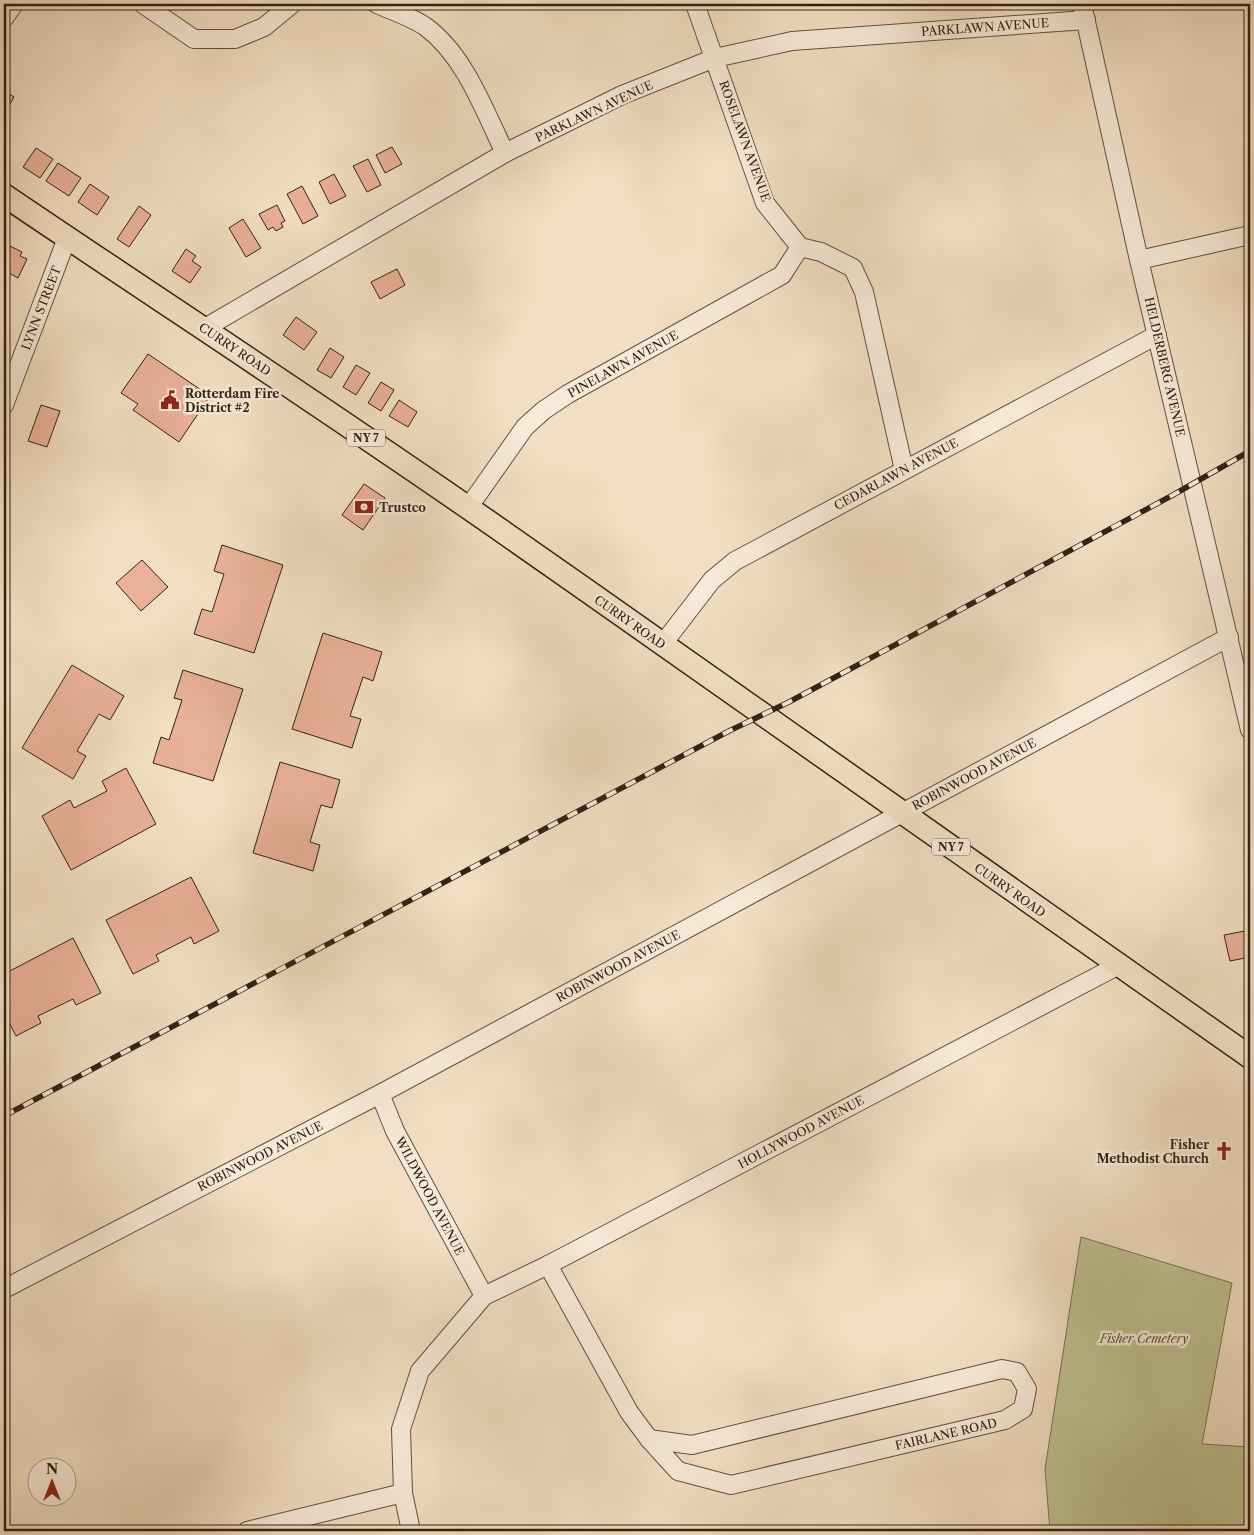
<svg xmlns="http://www.w3.org/2000/svg" width="1254" height="1535" font-family="'Libre Caslon Text',serif">
	<rect width="100%" height="100%" fill="#f2dfc3"/>
	<filter id="stains"><feTurbulence type="fractalNoise" baseFrequency=".004" numOctaves="4"/><feColorMatrix values="0 0 0 0 .2 0 0 0 0 .09 0 0 0 0 .02 0 0 0 .5 -.17"/></filter>
	<radialGradient id="worn" r=".72"><stop offset=".6" stop-color="#630" stop-opacity="0"/><stop offset="1" stop-color="#630" stop-opacity=".3"/></radialGradient>
	<polygon fill="#bec191" stroke="#777254" points="1081,1237 1232,1283 1202,1444 1250,1447 1250,1518 1248,1531 1050,1531 1045,1469"/>
	<g fill="#eab199" stroke="#302216">
		<polygon points="4,91 14,97 4,114"/>
		<polygon points="392,147 402,164 385,173 376,155"/>
		<polygon points="36,148 53,159 40,178 23,167"/>
		<polygon points="368,159 381,185 367,192 353,166"/>
		<polygon points="58,163 81,178 69,196 46,181"/>
		<polygon points="334,174 346,196 330,204 319,182"/>
		<polygon points="90,184 109,197 97,215 78,202"/>
		<polygon points="302,186 318,216 303,224 287,194"/>
		<polygon points="277,205 285,221 281,223 283,227 276,231 273,227 268,230 259,214"/>
		<polygon points="139,206 151,215 129,247 117,239"/>
		<polygon points="243,219 261,248 246,257 229,228"/>
		<polygon points="10,246 22,252 20,256 27,259 18,278 4,270 4,256"/>
		<polygon points="186,249 196,256 192,261 201,267 190,283 172,271"/>
		<polygon points="397,269 405,285 380,299 371,282"/>
		<polygon points="296,317 317,332 304,350 283,335"/>
		<polygon points="330,348 344,357 331,378 317,370"/>
		<polygon points="148,354 210,396 179,442 133,410 138,404 121,393"/>
		<polygon points="356,365 370,373 356,395 343,387"/>
		<polygon points="381,382 394,390 381,411 368,403"/>
		<polygon points="399,400 417,412 408,427 389,416"/>
		<polygon points="41,405 60,411 47,447 28,441"/>
		<polygon points="364,484 385,498 363,530 342,515"/>
		<polygon points="222,545 283,565 254,653 194,634 202,609 212,612 224,574 214,571"/>
		<polygon points="142,560 168,587 141,611 116,583"/>
		<polygon points="323,633 382,652 373,681 363,677 350,716 361,719 352,748 292,729"/>
		<polygon points="72,665 124,696 110,720 99,714 77,751 86,756 73,779 22,748"/>
		<polygon points="183,670 243,689 213,781 153,763 161,737 169,740 182,700 174,698"/>
		<polygon points="280,762 340,780 332,808 321,805 310,842 320,845 313,871 253,853"/>
		<polygon points="126,768 156,824 71,870 42,816 70,800 74,808 107,791 102,781"/>
		<polygon points="191,877 219,931 194,944 191,937 156,955 159,961 133,974 106,920"/>
		<polygon points="1250,930 1250,957 1230,961 1224,935"/>
		<polygon points="73,938 101,993 76,1005 73,999 38,1016 41,1023 16,1036 4,1013 4,974"/>
	</g>
	<g fill="none" stroke-linecap="round" stroke-linejoin="round">
		<g stroke="#605141" stroke-width="20">
			<g id="minor">
				<polyline points="143,4 194,39 235,39 264,27 292,4"/>
				<path d="M377,4C392,11 412,17 426,27C465,56 484,110 505,153"/>
				<polyline points="695,4 765,203 800,247 821,252 853,268 864,292 904,470"/>
				<polyline points="1082,4 1139,260 1250,730"/>
				<polyline points="4,18 14,4"/>
				<polyline points="1139,260 1250,235"/>
				<polyline points="205,328 505,153 622,95 715,58 792,41 1086,20"/>
				<polyline points="4,405 67,238"/>
				<polyline points="468,508 525,427 544,410 568,394 782,275 800,247"/>
				<polyline points="662,645 712,580 735,561 1157,335"/>
				<polyline points="380,1094 395,1131 484,1296"/>
				<polyline points="548,1265 629,1412 649,1439"/>
				<polyline points="4,1289 380,1094 1229,637"/>
				<polygon points="1002,1369 1017,1372 1027,1389 1023,1409 1005,1420 731,1485 678,1471 649,1439 692,1445"/>
				<polyline points="247,1531 403,1493"/>
				<polyline points="411,1531 403,1493 401,1429 420,1371 484,1296 548,1265 1117,966"/>
			</g>
		</g>
		<g stroke="#302216" stroke-width="25">
			<path id="major" d="M4,195C168,306 334,414 496,527C748,703 998,882 1250,1057"/>
		</g>
		<use href="#minor" stroke="#f7ead8" stroke-width="18"/>
		<use href="#major" stroke="#f2dfc3" stroke-width="22"/>
		<g stroke="#302216" stroke-width="5.5">
			<polyline id="rail" points="4,1116 729,731 789,702 1173,495 1250,451"/>
		</g>
		<use href="#rail" stroke="#f7ead8" stroke-width="4" stroke-dasharray="11" stroke-linecap="butt"/>
	</g>
	<defs>
		<g id="civic-bare" transform="scale(1.5)"><path d="M-.6-6.5H3V-4.5H.6V-3L4-1V1h2V6H-6V1h2V-1L-.6-3ZM-1.2 2.5V6h2.4V2.5Z" fill="#8f2418" stroke="#f7ead8" stroke-width="2.5" paint-order="stroke"/></g>
		<g id="bank-bare" transform="scale(1.5)"><path d="M-6-4H6V4H-6ZM0-2.3a2.3 2.3 0 1 0 0 4.6a2.3 2.3 0 1 0 0-4.6Z" fill="#8f2418" stroke="#f7ead8" stroke-width="2.5" paint-order="stroke"/></g>
		<g id="church-bare" transform="scale(1.5)"><path d="M-1.2-6h2.4v3.5h3.3v2.4h-3.3V6h-2.4V-.1h-3.3v-2.4h3.3Z" fill="#8f2418" stroke="#f7ead8" stroke-width="2.5" paint-order="stroke"/></g>
	</defs>
	<g fill-rule="evenodd">
		<use href="#civic-bare" x="170" y="400"/>
		<use href="#bank-bare" x="364" y="507"/>
		<use href="#church-bare" x="1224" y="1151"/>
	</g>
	<g text-anchor="middle" dominant-baseline="central" stroke-width="5" stroke-linejoin="round" paint-order="stroke">
		<g fill="#f7ead8" stroke="#6c5e50" stroke-width="1">
			<rect x="347" y="429.5" width="38" height="17" rx="4"/>
			<rect x="932" y="838.5" width="38" height="17" rx="4"/>
		</g>
		<g font-size="11" font-weight="bold" fill="#302216">
			<text x="366" y="438">NY 7</text>
			<text x="951" y="847">NY 7</text>
		</g>
		<g font-size="12" fill="#302216" stroke="#f7ead8">
			<text transform="translate(985 27) rotate(-4)">PARKLAWN AVENUE</text>
			<text transform="translate(594 111) rotate(-25)">PARKLAWN AVENUE</text>
			<text transform="translate(745 141) rotate(70)">ROSELAWN AVENUE</text>
			<text transform="translate(41 308) rotate(-69)">LYNN STREET</text>
			<text transform="translate(235 349) rotate(34)">CURRY ROAD</text>
			<text transform="translate(623 364) rotate(-29)">PINELAWN AVENUE</text>
			<text transform="translate(1165 367) rotate(77)">HELDERBERG AVENUE</text>
			<text transform="translate(896 474) rotate(-28)">CEDARLAWN AVENUE</text>
			<text transform="translate(630 622) rotate(35)">CURRY ROAD</text>
			<text transform="translate(974 774) rotate(-28)">ROBINWOOD AVENUE</text>
			<text transform="translate(1010 890) rotate(35)">CURRY ROAD</text>
			<text transform="translate(618 966) rotate(-28)">ROBINWOOD AVENUE</text>
			<text transform="translate(801 1132) rotate(-28)">HOLLYWOOD AVENUE</text>
			<text transform="translate(260 1156) rotate(-27)">ROBINWOOD AVENUE</text>
			<text transform="translate(430 1196) rotate(62)">WILDWOOD AVENUE</text>
			<text transform="translate(946 1434) rotate(-13)">FAIRLANE ROAD</text>
		</g>
		<g font-size="12" font-weight="bold" fill="#302216" stroke="#f7ead8" text-anchor="start">
			<text x="185" y="393">Rotterdam Fire<tspan x="185" dy="14">District #2</tspan></text>
			<text x="379" y="507">Trustco</text>
			<text x="1209" y="1144" text-anchor="end">Fisher<tspan x="1209" dy="14">Methodist Church</tspan></text>
		</g>
		<g font-size="12" font-style="italic" fill="#5b523b" stroke="#f7ead8">
			<text x="1144" y="1338">Fisher Cemetery</text>
		</g>
	</g>
	<rect width="1254" height="1535" fill="none" stroke="#f2dfc3" stroke-width="20"/>
	<rect x="5" y="5" width="1244" height="1525" fill="none" stroke="#302216" stroke-width="2.5"/>
	<rect x="10" y="10" width="1234" height="1515" fill="none" stroke="#302216"/>
	<g transform="translate(52 1482)"><circle r="24" fill="#f7ead8" stroke="#a79a8a"/>
	<path d="M0-4L9 19L0 12L-9 19Z" fill="#8f2418"/>
	<text y="-8" font-size="14" font-weight="bold" text-anchor="middle" fill="#302216">N</text>
	</g>
	<rect width="100%" height="100%" filter="url(#stains)"/>
	<rect width="100%" height="100%" fill="url(#worn)"/>
</svg>
